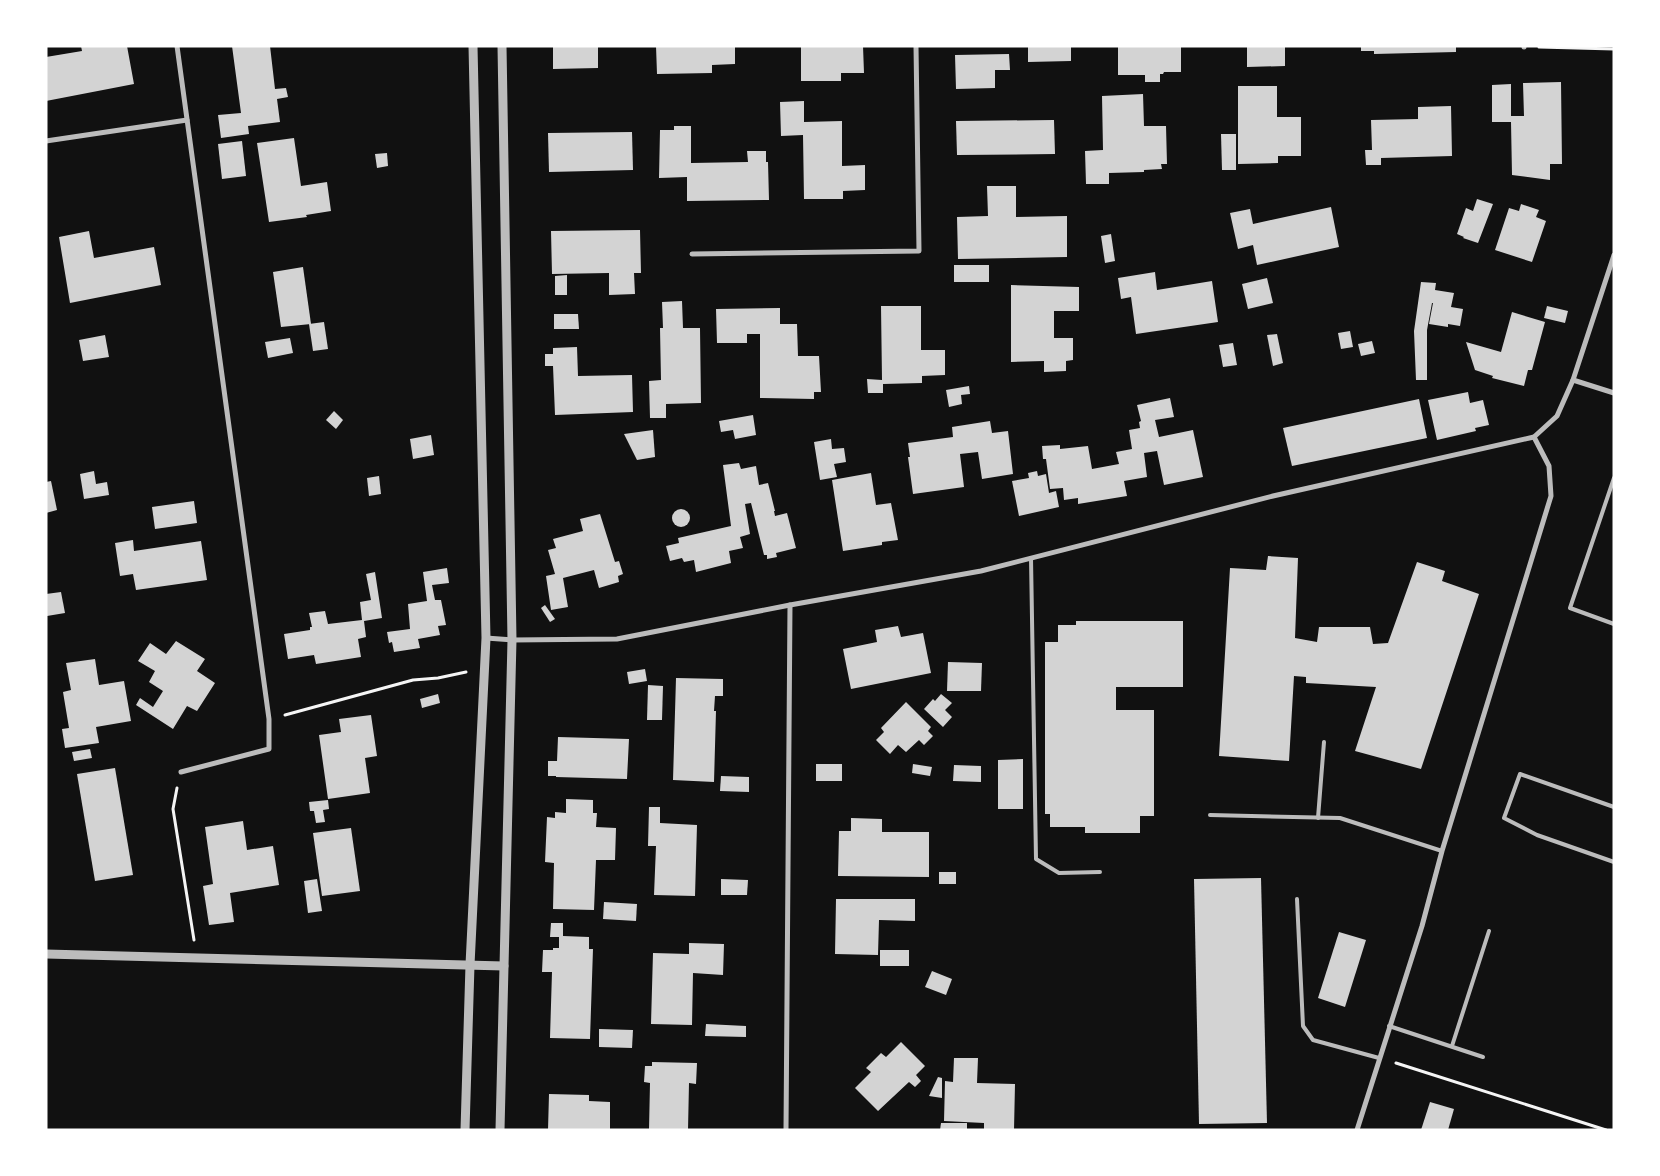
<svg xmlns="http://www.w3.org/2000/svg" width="1660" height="1176" font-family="Roboto,sans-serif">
	<rect width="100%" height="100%" fill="#111"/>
	<g fill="#d3d3d3">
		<polygon points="81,46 127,46 134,84 46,101 46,57 82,51"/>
		<polygon points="232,46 270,46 275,89 286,88 288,97 277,99 280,122 248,126 249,134 221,138 218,115 241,113"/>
		<polygon points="553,46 598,46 598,68 553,69"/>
		<polygon points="656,46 735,46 735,64 712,65 712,73 657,74"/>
		<polygon points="801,46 863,46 864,73 841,73 841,81 801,81"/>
		<polygon points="1028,46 1071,46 1071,61 1028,62"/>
		<polygon points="1118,46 1181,46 1181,72 1164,72 1163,74 1160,74 1160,82 1145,82 1145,75 1118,75"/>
		<polygon points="1247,46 1285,46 1285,66 1247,67"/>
		<polygon points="1361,46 1456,46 1456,52 1374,54 1374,51 1361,51"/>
		<polygon points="1009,54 1010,70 995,70 995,88 956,89 955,55"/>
		<polygon points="1561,82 1562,164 1550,164 1550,180 1512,175 1511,122 1492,122 1492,85 1511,84 1511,116 1524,116 1523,83"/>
		<polygon points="1238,86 1277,86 1277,117 1301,117 1301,156 1278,156 1278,163 1238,164"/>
		<polygon points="1143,94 1144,126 1166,126 1167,164 1161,164 1162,169 1144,170 1144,172 1109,173 1109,184 1086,184 1085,151 1103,150 1102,96"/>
		<polygon points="804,101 804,122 842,121 842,166 865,165 865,190 843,191 843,199 804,199 803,135 781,136 780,102"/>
		<polygon points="1451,106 1452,156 1381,158 1381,165 1366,165 1365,150 1372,150 1371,120 1418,119 1418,107"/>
		<polygon points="1054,120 1055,154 957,155 956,121"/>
		<polygon points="674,126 691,126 691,163 748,162 747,151 766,151 766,162 768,162 769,200 687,201 687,177 659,178 660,130 674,130"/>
		<polygon points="632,132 633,170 549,172 548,133"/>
		<polygon points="1221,134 1236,134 1236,170 1222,170"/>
		<polygon points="294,138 301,186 327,182 331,211 306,215 307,217 269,222 257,143"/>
		<polygon points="242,141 246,176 222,179 218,144"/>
		<polygon points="387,153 388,166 377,168 375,154"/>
		<polygon points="987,186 1016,186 1016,217 1067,216 1067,257 958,259 957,217 988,216"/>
		<polygon points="1477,199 1493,204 1478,243 1463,238 1464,237 1457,234 1466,208 1473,211"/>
		<polygon points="1521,204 1539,210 1536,217 1546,221 1532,262 1495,250 1509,208 1519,211"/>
		<polygon points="1331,207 1339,247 1257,265 1253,245 1238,249 1230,213 1250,209 1253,224"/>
		<polygon points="640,230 641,273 634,273 635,294 609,295 609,273 552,274 551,231"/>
		<polygon points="89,231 94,258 154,247 161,285 70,303 59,237"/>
		<polygon points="1111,234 1115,261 1105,263 1101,236"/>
		<rect x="954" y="265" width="35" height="17"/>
		<polygon points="303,267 311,324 281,327 273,272"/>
		<polygon points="1155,272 1157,290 1212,281 1218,322 1136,334 1131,297 1121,299 1118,278"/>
		<polygon points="567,275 567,295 555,295 555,276"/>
		<polygon points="1267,278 1273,303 1248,309 1242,284"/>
		<polygon points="1421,282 1436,283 1435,290 1454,293 1451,307 1463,309 1460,326 1448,324 1448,327 1429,324 1433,303 1432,303 1427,330 1427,380 1416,380 1414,331"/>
		<polygon points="1011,285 1079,287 1079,311 1054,311 1054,338 1073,338 1073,360 1066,361 1066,371 1044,372 1044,361 1011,362"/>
		<polygon points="682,301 683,328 700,328 701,403 666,404 666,418 650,418 649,381 661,380 660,328 663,328 662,302"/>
		<polygon points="881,306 921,306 921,350 945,350 945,375 922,376 922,383 883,384 883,393 868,393 867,379 882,380"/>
		<polygon points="1547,306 1568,311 1565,323 1544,318"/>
		<polygon points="780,308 780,324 797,324 798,356 819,356 821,392 814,392 814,399 760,398 760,334 747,334 747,343 717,343 716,309"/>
		<polygon points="1512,312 1545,322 1532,370 1528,370 1524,386 1492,378 1493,376 1475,370 1466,342 1501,352"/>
		<polygon points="554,314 578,314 579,329 554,329"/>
		<polygon points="324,322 328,349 313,351 309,324"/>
		<polygon points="1350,331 1353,347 1341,349 1338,333"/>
		<polygon points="1277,334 1283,363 1273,366 1267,335"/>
		<polygon points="105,335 109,357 83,361 79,340"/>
		<polygon points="290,338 293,353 268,358 265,342"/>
		<polygon points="1372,341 1375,353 1361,356 1358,344"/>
		<polygon points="1233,343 1237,365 1223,367 1219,345"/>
		<polygon points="577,347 578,376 632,375 633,412 555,415 553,366 545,366 545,354 553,354 553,348"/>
		<polygon points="969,386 970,394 961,395 962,404 949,407 946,390"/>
		<polygon points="1468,392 1470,403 1483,400 1489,425 1475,428 1476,431 1437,440 1428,400"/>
		<polygon points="1170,398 1174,417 1155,420 1159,437 1193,430 1203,477 1164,485 1157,451 1144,453 1147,477 1124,481 1127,496 1078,504 1078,498 1064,500 1063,488 1050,489 1046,459 1043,459 1042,446 1060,445 1060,449 1088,446 1092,469 1119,464 1116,452 1132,449 1129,430 1140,428 1139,422 1141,421 1137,405"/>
		<polygon points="1419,399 1427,438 1292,466 1283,428"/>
		<polygon points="334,411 343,420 336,429 326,420"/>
		<polygon points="753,415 756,435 735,439 733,430 721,432 719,421"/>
		<polygon points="990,421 992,433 1008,431 1013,474 982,479 978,452 960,454 964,487 913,494 908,457 910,457 908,443 953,437 952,427"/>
		<polygon points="653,430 655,457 637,460 624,434"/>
		<polygon points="431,435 434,455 413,459 410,439"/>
		<polygon points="831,439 832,449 844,448 846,462 834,464 837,477 820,480 814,442"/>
		<polygon points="739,463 741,469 756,466 759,485 768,483 775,511 774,511 775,516 787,513 796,548 776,553 777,557 767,559 767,555 764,555 751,503 745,504 750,534 740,537 743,548 729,551 731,563 696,572 694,560 684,562 682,558 670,561 666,546 679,543 678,538 731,526 723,465"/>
		<polygon points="94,471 96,484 107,482 109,495 84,499 80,474"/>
		<polygon points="1037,471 1038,476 1046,474 1049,493 1056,491 1059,507 1019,516 1012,481 1029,478 1028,473"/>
		<polygon points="871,473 876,505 891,503 898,540 882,542 882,545 843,551 832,480"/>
		<polygon points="379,476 381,494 369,496 367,478"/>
		<polygon points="51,481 57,510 46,513 46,482"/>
		<polygon points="194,501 197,523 155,529 152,507"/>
		<circle cx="681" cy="518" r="9"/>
		<polygon points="600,514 615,562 619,561 623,574 618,576 619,582 599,588 594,570 563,578 568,607 551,610 546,576 555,574 548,550 556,548 553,539 583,531 580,519"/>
		<polygon points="133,540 134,551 201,541 207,580 136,590 133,574 120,576 115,543"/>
		<polygon points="1268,556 1298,558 1295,638 1317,642 1319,627 1370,627 1373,644 1388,643 1417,562 1445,571 1442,581 1479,594 1421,769 1355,751 1376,687 1306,683 1306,677 1294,676 1289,761 1219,756 1230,568 1266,570"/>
		<polygon points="447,568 449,583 432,585 435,600 441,600 446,625 438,626 440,635 418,639 420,648 394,652 392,642 389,643 387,632 410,629 408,604 427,601 423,572"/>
		<polygon points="375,572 382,618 364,621 366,637 358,639 361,657 316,664 314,655 288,659 284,634 310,630 310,627 312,627 309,613 325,611 328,624 362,620 360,602 371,600 366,574"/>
		<polygon points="61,592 65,613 47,616 46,594"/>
		<polygon points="545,605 555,619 550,622 541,608"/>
		<polygon points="1076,621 1183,621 1183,687 1116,687 1116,710 1154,710 1154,816 1140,816 1140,833 1085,833 1085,827 1050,827 1050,814 1045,814 1045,642 1058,642 1058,625 1076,625"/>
		<polygon points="898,626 901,637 923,633 931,673 851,689 843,649 877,642 875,630"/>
		<polygon points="176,641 205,659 197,671 215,683 197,711 187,706 173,729 136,705 140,698 153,707 163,691 149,682 155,671 138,661 150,643 166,654"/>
		<polygon points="95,659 99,685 124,681 131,721 96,727 99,743 65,748 62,729 69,728 63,692 71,690 66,663"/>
		<polygon points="948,662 982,663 981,691 947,691"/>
		<polygon points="645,669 647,681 629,684 627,672"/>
		<polygon points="676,678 723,679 723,696 715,696 714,711 716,711 714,782 673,780"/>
		<polygon points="648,685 663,686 662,720 647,720"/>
		<polygon points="438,694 440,703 422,708 420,699"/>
		<polygon points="941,694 952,703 945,710 952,717 943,727 924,709 933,699 935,701"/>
		<polygon points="906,702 931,727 928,731 933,736 924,745 919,740 906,752 898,745 890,754 876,740 884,732 881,728"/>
		<polygon points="371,715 377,756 365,758 370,793 328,799 319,735 341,732 339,719"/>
		<polygon points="558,737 629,739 627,779 556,777 556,776 548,776 548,761 557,761"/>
		<polygon points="90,749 92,758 74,761 72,752"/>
		<polygon points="1023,759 1023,809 998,809 998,760"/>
		<rect x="816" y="764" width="26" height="17"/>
		<polygon points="913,764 932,767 930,776 912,773"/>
		<polygon points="954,765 981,766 981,782 953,781"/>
		<polygon points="115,768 133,875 95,881 77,774"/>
		<polygon points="721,776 749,777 749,792 720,791"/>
		<polygon points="566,799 593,800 593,813 597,813 596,827 616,828 615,860 596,860 594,910 553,909 554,863 545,862 547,817 555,818 555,812 566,813"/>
		<polygon points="328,800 329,809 323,810 325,822 316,823 314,811 310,811 309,802"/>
		<polygon points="649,807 660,807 660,823 697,825 695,896 654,895 656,846 648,846"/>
		<polygon points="851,818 882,819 882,832 929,832 929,877 838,876 839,831 851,831"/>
		<polygon points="243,821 247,850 273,846 279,885 230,893 234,922 209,925 203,886 213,884 205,827"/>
		<polygon points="351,828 360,891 322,896 313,833"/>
		<rect x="939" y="872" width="17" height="12"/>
		<polygon points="1261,878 1267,1123 1199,1124 1194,879"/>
		<polygon points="317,879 322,911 308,913 304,881"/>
		<polygon points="721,879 748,880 747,895 721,895"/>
		<polygon points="836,899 915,899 915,921 879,920 878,955 835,954"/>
		<polygon points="604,902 637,904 636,921 603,919"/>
		<polygon points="551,923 563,923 563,936 589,937 589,949 593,949 590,1039 550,1038 552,972 542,972 543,950 553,950 553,948 559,948 559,937 550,937"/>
		<polygon points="1339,932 1366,940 1345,1007 1318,998"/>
		<polygon points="689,943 724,944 723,975 693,973 692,1025 651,1024 653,953 689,954"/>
		<rect x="880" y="950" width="29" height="16"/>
		<polygon points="932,971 952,979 946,995 925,987"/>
		<polygon points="706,1024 746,1026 746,1037 705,1036"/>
		<polygon points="599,1029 633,1030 632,1048 599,1047"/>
		<polygon points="901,1042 925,1066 916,1075 921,1081 915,1087 909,1082 878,1111 855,1088 871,1072 866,1068 881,1053 886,1057"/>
		<polygon points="954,1058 978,1058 977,1083 1015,1084 1014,1130 984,1130 984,1123 944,1121 945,1081 953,1082"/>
		<polygon points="652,1062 697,1063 696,1084 689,1083 688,1130 649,1130 650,1083 644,1082 645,1066 652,1066"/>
		<polygon points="938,1077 942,1078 942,1098 929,1096"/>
		<polygon points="549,1094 589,1095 589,1101 610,1102 610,1130 548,1130"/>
		<polygon points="1430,1102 1454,1109 1448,1130 1421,1130"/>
		<polygon points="941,1123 967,1123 967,1130 940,1130"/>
	</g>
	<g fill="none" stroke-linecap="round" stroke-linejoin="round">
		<g stroke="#f5f5f5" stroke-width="3">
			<polyline points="1539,47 1614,49"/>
			<polyline points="285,715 413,680 438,678 466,672"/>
			<polyline points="177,788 173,809 194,940"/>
			<polyline points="1396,1063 1606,1130"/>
		</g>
		<g stroke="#bcbcbc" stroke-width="4">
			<polyline points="1614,478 1570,608 1614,624"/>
			<polyline points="1031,558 1036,859 1059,873 1100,872"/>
			<polyline points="1614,807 1520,774 1504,818 1537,835 1614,862"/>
			<polyline points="1210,815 1340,818 1442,851"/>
			<polyline points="1318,818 1324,742"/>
			<polyline points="1297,899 1303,1026 1313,1040 1379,1058"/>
			<polyline points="1389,1026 1483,1057"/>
			<polyline points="1452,1046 1489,931"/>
		</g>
		<g stroke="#bcbcbc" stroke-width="5">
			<polyline points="177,46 269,719 269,749 181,772"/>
			<polyline points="1524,47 1524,46"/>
			<polyline points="46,141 187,120"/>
			<polyline points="692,254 919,251 916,46"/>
			<polyline points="1573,380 1614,393"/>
			<polyline points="486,638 512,640 617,639 790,605 981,571 1273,496 1534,437 1557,416 1573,380 1614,255"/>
			<polyline points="786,1130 790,605"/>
			<polyline points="1357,1130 1422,926 1442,851 1551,496 1549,466 1534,437"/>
		</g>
		<g stroke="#bcbcbc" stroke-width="9">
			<polyline points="46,954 504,966"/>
			<polyline points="465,1130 470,965 486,638 473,46"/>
			<polyline points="500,1130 512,640 502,46"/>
		</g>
	</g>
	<rect width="1660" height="1176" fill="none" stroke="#ffffff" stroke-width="95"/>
</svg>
